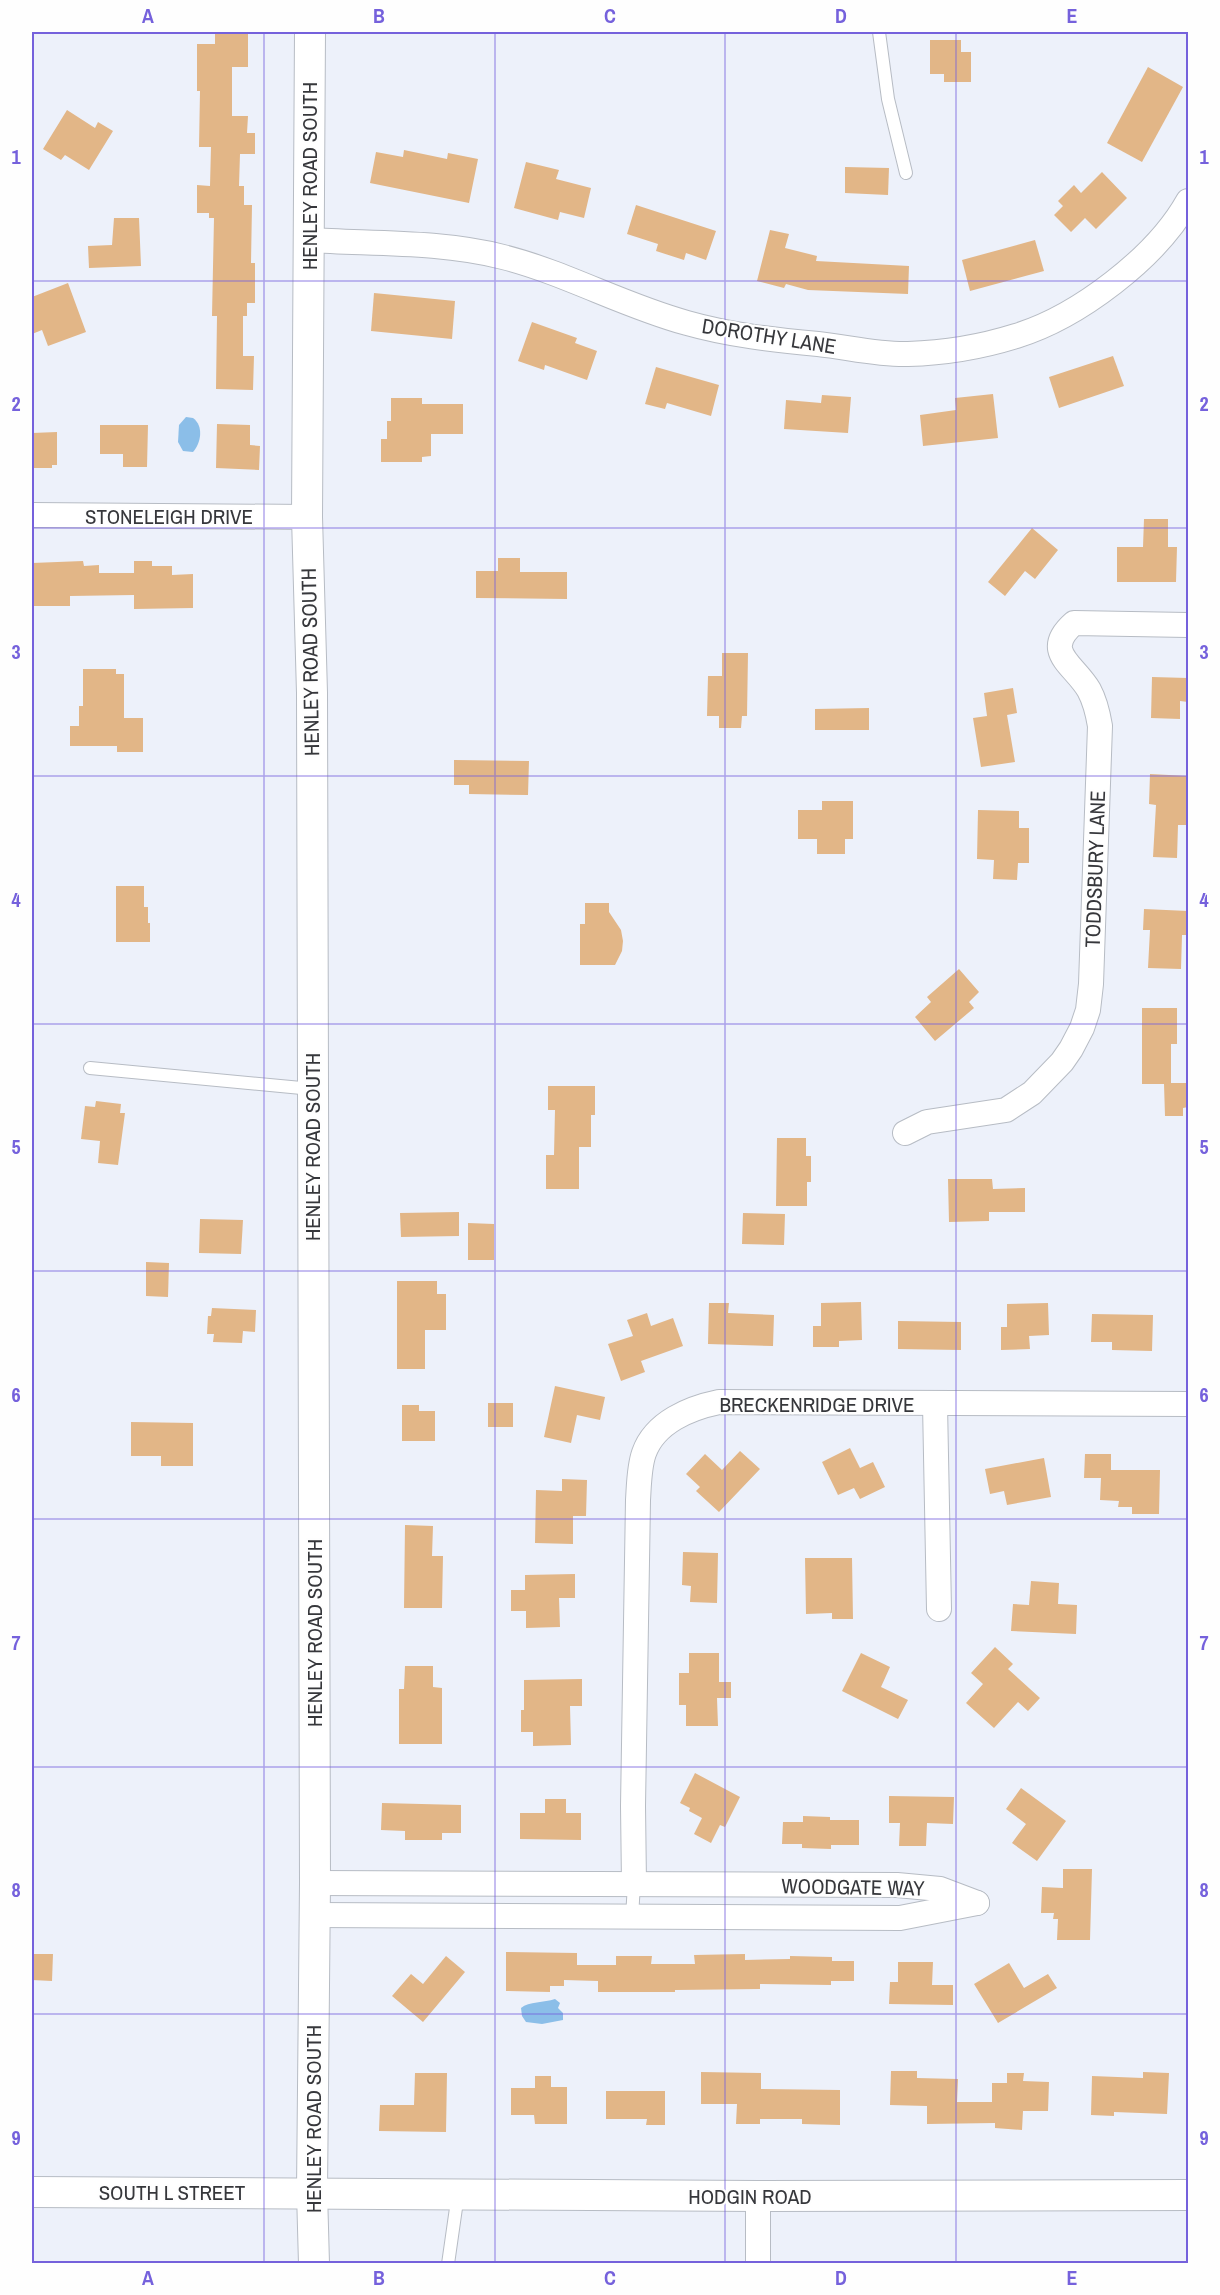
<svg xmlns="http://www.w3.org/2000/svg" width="1220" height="2295" font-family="'Archivo Narrow',sans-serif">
	<rect width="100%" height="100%" fill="#edf1fa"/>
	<g fill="#8bbee8">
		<path d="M186,417L193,418C204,426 201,443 193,452L183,451L178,442L179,425Z"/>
		<path d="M555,1999L560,2003L558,2008L563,2013V2020L542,2024L526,2022L522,2016L521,2008C529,2001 544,2003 555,1999Z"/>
	</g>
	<g fill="#e2b687">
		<polygon points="215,32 248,32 248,67 232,67 232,116 248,116 247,133 255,133 255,154 240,154 239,186 244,186 244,205 252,205 251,263 255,263 255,303 247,303 247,316 243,316 243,356 254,356 253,390 216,389 217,316 212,316 214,218 209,218 209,213 197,213 197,185 210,186 211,147 199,147 200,91 197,91 197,44 215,44"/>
		<polygon points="930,40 961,40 961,52 971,52 971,82 944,82 944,74 930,74"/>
		<polygon points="1148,67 1183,87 1142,162 1107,143"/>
		<polygon points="67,110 95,128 98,122 113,131 89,170 65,155 61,160 43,149"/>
		<polygon points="404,150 447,159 448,153 478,159 469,203 370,183 376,152 403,157"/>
		<polygon points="526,162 559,170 556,179 591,188 584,218 560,212 558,220 514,208"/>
		<polygon points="845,167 889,168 888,195 845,193"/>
		<polygon points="1102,172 1127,198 1096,229 1085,218 1071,232 1054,215 1063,206 1058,201 1074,185 1081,193"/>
		<polygon points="636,205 716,231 706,260 686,253 684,260 656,251 658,244 627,234"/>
		<polygon points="114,218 139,218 141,266 89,268 88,246 112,245"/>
		<polygon points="770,230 789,234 785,248 817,256 816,261 909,266 908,294 808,290 786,284 784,288 757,281"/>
		<polygon points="1035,240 1044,271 970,291 962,260"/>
		<polygon points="68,283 86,332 48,346 42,330 32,334 32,297"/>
		<polygon points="374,293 455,301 452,339 371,331"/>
		<polygon points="532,322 577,338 575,343 597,351 587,380 545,365 544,370 518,361"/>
		<polygon points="1113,356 1124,386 1059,408 1049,377"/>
		<polygon points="656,367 719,385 711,416 667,403 665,409 645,404"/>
		<polygon points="993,394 998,438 923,446 920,415 956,410 955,398"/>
		<polygon points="822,395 851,397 848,433 784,429 786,400 821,403"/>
		<polygon points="391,398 422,398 422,404 463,404 463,434 431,434 431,456 422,457 422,462 381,462 381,439 387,439 387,421 391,421"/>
		<polygon points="217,424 250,425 250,445 260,446 259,470 216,468"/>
		<polygon points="100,425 148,425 147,467 123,467 123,454 100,454"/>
		<polygon points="57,432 57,465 52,465 52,468 32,468 32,433"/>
		<polygon points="1144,519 1168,519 1168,547 1177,547 1176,582 1117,582 1117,547 1143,547"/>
		<polygon points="1032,528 1058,550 1035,579 1025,571 1005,596 988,582"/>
		<polygon points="498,558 520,558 520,572 567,572 567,599 476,598 476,571 498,571"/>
		<polygon points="83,561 84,566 99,565 99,573 134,573 134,561 152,561 152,566 172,566 172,575 193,574 193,608 134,609 134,595 70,596 70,606 32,606 32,563"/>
		<polygon points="722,653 748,653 747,716 742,716 741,728 719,728 719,716 707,716 708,676 722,676"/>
		<polygon points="83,669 116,669 116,674 124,674 124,718 143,718 143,752 117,752 117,746 70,746 70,726 79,726 79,706 83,706"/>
		<polygon points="1152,677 1188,678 1188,702 1180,701 1180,719 1151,718"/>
		<polygon points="1013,688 1017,713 1007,715 1015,762 981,767 973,718 987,716 984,693"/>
		<polygon points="869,708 869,730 815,730 815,709"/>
		<polygon points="454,760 529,761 528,795 469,794 469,785 454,785"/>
		<polygon points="1150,774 1188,776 1186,825 1178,825 1177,858 1153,857 1156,805 1149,804"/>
		<polygon points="822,801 853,801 853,839 845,839 845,854 817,854 817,839 798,839 798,810 822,810"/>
		<polygon points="978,810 1019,811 1019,828 1029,828 1029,863 1018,863 1017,880 993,879 994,860 977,859"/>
		<polygon points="116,886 144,886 144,907 148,907 148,923 150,923 150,942 116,942"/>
		<polygon points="585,903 609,903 609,912 621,930 623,941 622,951 615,965 580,965 580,924 585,924"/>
		<polygon points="1144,909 1188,911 1188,935 1182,935 1181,969 1148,968 1150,930 1143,930"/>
		<polygon points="959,969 979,992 969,1002 974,1008 935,1041 915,1017 931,1002 927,997"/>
		<polygon points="1142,1008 1177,1008 1177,1044 1171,1044 1171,1083 1188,1083 1188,1107 1183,1108 1183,1116 1165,1116 1164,1084 1142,1084"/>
		<polygon points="548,1086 595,1086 595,1115 591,1115 591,1147 579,1147 579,1189 546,1189 546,1155 554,1155 555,1110 548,1110"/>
		<polygon points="96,1101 121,1104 120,1113 125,1113 118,1165 98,1163 100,1141 81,1139 85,1106 95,1107"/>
		<polygon points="777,1138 806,1138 806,1156 811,1156 811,1182 807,1182 807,1206 776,1206"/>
		<polygon points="948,1179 992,1179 993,1189 1025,1188 1025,1212 989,1212 989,1221 949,1222"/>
		<polygon points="459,1212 459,1236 401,1237 400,1213"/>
		<polygon points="743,1213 785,1214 784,1245 742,1244"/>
		<polygon points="200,1219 243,1220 241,1254 199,1253"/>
		<polygon points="468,1223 494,1224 494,1260 468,1260"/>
		<polygon points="146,1262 169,1263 168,1297 146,1296"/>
		<polygon points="397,1281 437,1281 437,1294 446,1294 446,1330 425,1330 425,1369 397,1369"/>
		<polygon points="861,1302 862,1340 839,1341 839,1347 813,1347 813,1326 821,1326 821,1303"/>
		<polygon points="709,1303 729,1303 728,1313 774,1315 773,1346 708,1344"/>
		<polygon points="1048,1303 1049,1335 1029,1336 1030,1349 1001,1350 1001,1327 1007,1327 1007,1304"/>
		<polygon points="212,1308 256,1310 255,1332 243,1331 242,1343 213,1342 214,1334 207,1334 208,1316 211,1316"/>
		<polygon points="647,1313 651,1326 673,1318 683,1346 641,1361 645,1372 621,1381 608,1344 633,1336 627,1320"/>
		<polygon points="1092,1314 1153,1315 1152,1351 1112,1350 1112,1342 1091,1342"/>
		<polygon points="898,1321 961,1322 961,1350 898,1349"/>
		<polygon points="555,1386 605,1397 600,1420 577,1415 571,1443 544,1437"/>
		<rect x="488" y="1403" width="25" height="24"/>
		<polygon points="402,1405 419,1405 419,1411 435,1411 435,1441 402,1441"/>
		<polygon points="131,1422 193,1423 193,1466 161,1466 161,1456 131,1456"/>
		<polygon points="850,1448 860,1468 873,1462 885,1487 860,1499 854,1488 838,1495 822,1462"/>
		<polygon points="740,1451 760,1469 719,1512 696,1491 700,1487 686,1474 705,1454 722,1470"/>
		<polygon points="1085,1454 1111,1454 1111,1470 1160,1470 1159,1514 1132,1514 1132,1507 1118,1507 1119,1501 1100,1500 1101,1478 1084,1478"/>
		<polygon points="1044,1458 1051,1497 1007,1505 1004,1491 990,1494 985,1469"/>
		<polygon points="562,1479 587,1480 586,1516 573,1516 573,1544 535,1543 536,1490 562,1491"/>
		<polygon points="405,1525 433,1526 432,1556 443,1556 442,1608 404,1608"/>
		<polygon points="683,1552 718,1553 717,1603 690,1602 691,1586 682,1585"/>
		<polygon points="805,1558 852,1558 853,1619 832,1619 832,1613 806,1614"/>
		<polygon points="575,1574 575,1598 559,1598 560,1627 526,1628 526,1611 511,1611 511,1590 525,1590 525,1575"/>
		<polygon points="1031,1581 1059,1583 1058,1604 1077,1605 1076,1634 1011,1631 1013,1604 1029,1605"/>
		<polygon points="995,1647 1013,1664 1008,1669 1040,1698 1028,1711 1018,1702 994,1728 966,1703 983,1684 971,1673"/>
		<polygon points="689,1653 719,1653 719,1682 731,1682 731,1698 717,1698 718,1726 686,1726 686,1705 679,1705 679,1673 689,1673"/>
		<polygon points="861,1653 890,1667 881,1687 908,1700 898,1719 842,1691"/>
		<polygon points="405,1666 433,1666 433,1687 442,1688 442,1744 399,1744 399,1689 404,1689"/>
		<polygon points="582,1679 582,1706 570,1706 571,1745 533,1746 533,1732 521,1732 521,1710 524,1710 524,1680"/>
		<polygon points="695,1773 740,1797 725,1827 720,1825 711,1843 694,1834 702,1818 689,1811 690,1808 680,1803"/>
		<polygon points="1021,1788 1066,1821 1037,1861 1012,1843 1026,1824 1006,1809"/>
		<polygon points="889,1796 954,1797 953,1824 927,1823 926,1846 899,1846 900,1823 889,1823"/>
		<polygon points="545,1799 566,1799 566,1813 581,1813 581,1840 520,1839 520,1813 545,1813"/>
		<polygon points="382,1803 461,1805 461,1833 442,1833 442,1840 405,1840 405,1831 381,1830"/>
		<polygon points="803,1816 830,1817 830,1820 859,1820 859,1845 831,1845 831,1849 802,1848 802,1844 782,1844 783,1822 803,1822"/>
		<polygon points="1063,1869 1092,1869 1090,1940 1057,1940 1058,1919 1053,1919 1054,1913 1041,1913 1042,1887 1063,1888"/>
		<polygon points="506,1952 577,1953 577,1965 616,1965 616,1956 652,1956 651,1964 695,1964 694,1955 745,1954 745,1960 790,1959 790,1956 832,1957 832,1961 854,1961 854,1981 831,1981 831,1985 760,1984 760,1989 675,1990 675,1992 598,1992 598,1981 564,1980 564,1986 550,1986 550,1992 506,1991"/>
		<polygon points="32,1954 53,1954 52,1981 32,1980"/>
		<polygon points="446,1956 465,1972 423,2022 392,1996 411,1974 423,1984"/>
		<polygon points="898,1962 933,1962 932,1985 953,1985 953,2005 889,2004 890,1982 898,1982"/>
		<polygon points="1009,1963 1024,1988 1048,1974 1057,1988 998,2023 974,1984"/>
		<polygon points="891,2071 917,2071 917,2078 958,2079 957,2102 992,2102 992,2083 1007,2083 1007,2073 1024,2073 1023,2081 1049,2082 1048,2111 1023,2111 1022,2130 995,2128 995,2123 927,2124 927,2106 890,2105"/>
		<polygon points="701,2072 761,2073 761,2089 840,2090 840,2125 802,2124 802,2119 760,2119 760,2124 736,2124 737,2104 701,2104"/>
		<polygon points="1143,2072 1169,2073 1167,2114 1114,2112 1114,2116 1091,2115 1092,2076 1143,2078"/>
		<polygon points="415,2073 447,2073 446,2132 379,2131 380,2105 414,2105"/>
		<polygon points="535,2076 551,2076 551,2087 567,2087 567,2124 535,2124 534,2115 511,2115 511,2088 535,2088"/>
		<polygon points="606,2091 665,2091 665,2125 646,2125 647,2119 606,2119"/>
	</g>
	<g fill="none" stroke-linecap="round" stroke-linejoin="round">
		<g stroke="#b7bcc4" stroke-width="14">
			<g id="service">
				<polyline points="879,32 888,99 906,173"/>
				<polyline points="90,1068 312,1089"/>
				<polyline points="632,1917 634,1884"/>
				<polyline points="448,2264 458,2194"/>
			</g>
		</g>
		<g stroke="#b7bcc4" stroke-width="26">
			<g id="minor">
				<path d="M309,240C373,244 440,241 503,257C566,273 624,306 687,323C729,335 774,340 818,344C847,347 879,355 908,354C944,353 981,347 1016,336C1078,317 1156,258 1188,201"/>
				<polyline points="32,515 307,517"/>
				<path d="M905,1133L927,1122L1006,1110L1032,1093L1062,1062L1071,1049L1082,1028L1088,1010L1091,984L1100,726C1098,714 1095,701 1089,690C1074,664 1041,652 1074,623L1188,625"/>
				<polyline points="935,1404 939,1609"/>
				<polyline points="315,1883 897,1885 940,1889 977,1903"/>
				<path d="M634,1884L633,1806L638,1500C639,1485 639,1467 644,1453C655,1422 690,1408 719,1402L1188,1404"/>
				<polyline points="315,1915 900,1918 977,1903"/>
				<polyline points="758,2196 758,2264"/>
			</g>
		</g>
		<g stroke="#b7bcc4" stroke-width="32">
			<g id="tertiary">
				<polyline points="310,32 307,517 312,693 315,1883 312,2192 314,2264"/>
				<polyline points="32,2192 758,2196 1188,2195"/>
			</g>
		</g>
		<use href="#service" stroke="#fff" stroke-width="12"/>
		<use href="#minor" stroke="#fff" stroke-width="24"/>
		<use href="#tertiary" stroke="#fff" stroke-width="30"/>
	</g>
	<path fill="none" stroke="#7561dc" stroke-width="1.5" stroke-opacity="0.55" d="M264,32V2264M495,32V2264M725,32V2264M956,32V2264M32,281H1188M32,528H1188M32,776H1188M32,1024H1188M32,1271H1188M32,1519H1188M32,1767H1188M32,2014H1188"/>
	<g text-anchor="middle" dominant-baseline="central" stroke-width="4.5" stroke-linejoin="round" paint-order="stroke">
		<g font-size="21" fill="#36373b" stroke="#fefefe">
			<text transform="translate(309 176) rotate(-90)">HENLEY ROAD SOUTH</text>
			<text transform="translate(769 336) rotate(9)">DOROTHY LANE</text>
			<text x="169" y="516">STONELEIGH DRIVE</text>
			<text transform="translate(310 662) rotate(-91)">HENLEY ROAD SOUTH</text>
			<text transform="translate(1095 869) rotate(-88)">TODDSBURY LANE</text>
			<text transform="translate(312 1147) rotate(-90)">HENLEY ROAD SOUTH</text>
			<text x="817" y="1404">BRECKENRIDGE DRIVE</text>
			<text transform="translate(314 1633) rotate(-90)">HENLEY ROAD SOUTH</text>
			<text transform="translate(853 1887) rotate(1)">WOODGATE WAY</text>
			<text transform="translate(313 2119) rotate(-90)">HENLEY ROAD SOUTH</text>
			<text x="172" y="2192">SOUTH L STREET</text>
			<text x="750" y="2196">HODGIN ROAD</text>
		</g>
	</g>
	<rect width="1220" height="2295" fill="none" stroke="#fefefe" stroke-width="66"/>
	<rect x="33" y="33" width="1154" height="2229" fill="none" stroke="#7561dc" stroke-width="2"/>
	<g font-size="20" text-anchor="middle" font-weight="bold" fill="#7561dc">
		<text x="148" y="23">A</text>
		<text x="379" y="23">B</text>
		<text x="610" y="23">C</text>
		<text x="841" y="23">D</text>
		<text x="1072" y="23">E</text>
		<text x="16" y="164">1</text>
		<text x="1204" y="164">1</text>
		<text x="16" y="411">2</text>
		<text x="1204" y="411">2</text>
		<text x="16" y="659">3</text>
		<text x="1204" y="659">3</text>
		<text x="16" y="907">4</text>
		<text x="1204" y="907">4</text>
		<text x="16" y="1154">5</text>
		<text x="1204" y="1154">5</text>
		<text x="16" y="1402">6</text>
		<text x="1204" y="1402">6</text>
		<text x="16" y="1650">7</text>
		<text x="1204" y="1650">7</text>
		<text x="16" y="1897">8</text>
		<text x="1204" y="1897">8</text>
		<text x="16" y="2145">9</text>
		<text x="1204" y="2145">9</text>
		<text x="148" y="2285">A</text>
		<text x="379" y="2285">B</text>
		<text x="610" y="2285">C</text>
		<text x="841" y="2285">D</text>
		<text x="1072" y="2285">E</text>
	</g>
</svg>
